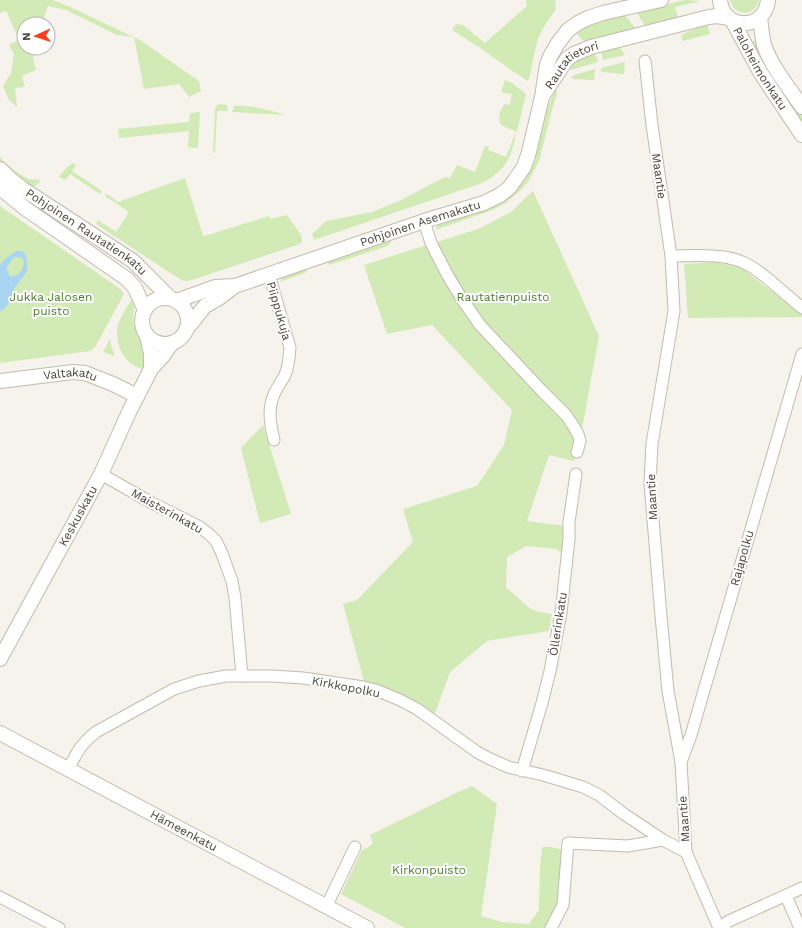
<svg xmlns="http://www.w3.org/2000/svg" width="802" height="928" font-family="'Work Sans',sans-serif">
	<rect width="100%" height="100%" fill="#f6f3ec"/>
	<g fill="#d2eab5">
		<polygon points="0,0 53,0 70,7 140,40 199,81 201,91 189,97 179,84 144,89 134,37 117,35 66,10 48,6 42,24 24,24 24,48 34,48 32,52 36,70 22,76 25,87 15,88 17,107 9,100 3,86 11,73 14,54 9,45 19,40 6,11 0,13"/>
		<polygon points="526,0 555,0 556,9 545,25 538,38 529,79 527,81 480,48 452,30 456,24 463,25 485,43 527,6"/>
		<polygon points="685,0 701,1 675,7 678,18 704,11 704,14 645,29 644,24 636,11"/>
		<path d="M730,0H759C755,17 734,17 730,0Z"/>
		<polygon points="624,14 635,28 636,31 587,42 582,40 576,32 587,24"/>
		<polygon points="707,23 710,34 683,41 681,35"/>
		<polygon points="760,40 770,66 802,114 802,127 749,42"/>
		<polygon points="618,45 625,55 603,60 601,50"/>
		<polygon points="592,52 597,57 598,62 571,70 568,66 571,63"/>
		<polygon points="625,62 624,74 601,72 601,68"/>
		<polygon points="595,69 594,80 571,79 573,76 574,75"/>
		<path d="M505,80L512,83L526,94L517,132L501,125C497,117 500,112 504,104L510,105L512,94L501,92Z"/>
		<polygon points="556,87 557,94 552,110 539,161 528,182 522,189 506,203 493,210 435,230 438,225 487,209 497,205 518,189 525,180 535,160 547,109"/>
		<polygon points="220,104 227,105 228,111 217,111 215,154 213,151 215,110 217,105"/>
		<path d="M234,106C248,105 272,110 285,115L232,112Z"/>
		<polygon points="200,112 198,148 188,147 189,131 119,138 118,129 189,122 190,113"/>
		<path d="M515,134L516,135C510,160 506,170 482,183L314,240L312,234L326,221L372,212L401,200L445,177L450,178L457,165L475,172L485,146L489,147L488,150L506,157Z"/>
		<path d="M0,157C5,164 21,176 29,179C32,180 36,179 39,179L40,182L35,186L30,187L0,163Z"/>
		<polygon points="73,163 76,165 72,171 102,191 100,194 70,174 65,180 59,177 67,167"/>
		<polygon points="185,178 203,236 208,235 269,216 270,219 287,215 301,235 302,241 300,244 195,279 187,281 181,280 96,224 98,220 116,232 129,212 105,196 107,194 118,202"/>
		<polygon points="533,191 599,336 582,429 584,436 579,456 573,461 549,455 527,521 566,526 564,555 556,549 526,546 507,557 506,587 528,607 536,611 552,614 549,631 487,641 450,672 434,716 398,693 385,687 364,681 343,604 357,600 413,542 403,509 477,486 504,445 512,410 432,325 387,334 364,265 478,229 494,221 511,212"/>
		<polygon points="0,206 116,286 121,290 124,294 95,347 90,351 0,363"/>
		<polygon points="391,240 390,244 388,246 329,265 328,264 327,261"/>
		<polygon points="714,262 742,268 762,284 802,314 802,317 688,318 684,264"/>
		<polygon points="307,269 307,271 305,273 280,282 282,278 285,276"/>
		<path d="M133,297C135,307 132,315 134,325C135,330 138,334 140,339C145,349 146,360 142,369C137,367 132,365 128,361C119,352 115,337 118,325C121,315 128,306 133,297Z"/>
		<polygon points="110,339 112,349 115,356 103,352"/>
		<polygon points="263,425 291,514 260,523 241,448"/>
		<polygon points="472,786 497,804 481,916 502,922 529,924 539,910 540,867 542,847 550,847 564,850 559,904 546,928 405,928 341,894 362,850 369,847 373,843 370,835 452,795"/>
	</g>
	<path fill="#a9d4f2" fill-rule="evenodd" d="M16,251H20L24,252C26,257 28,263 27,268C26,276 19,281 15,287C11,295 10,308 0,311V265L5,259ZM14,257H21L24,261C23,270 20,277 10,276L7,271V267Z"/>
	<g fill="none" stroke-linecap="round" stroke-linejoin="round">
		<g stroke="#c2bbae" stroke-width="13">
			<g id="minor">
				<polyline points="645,61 652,125 671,256 674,311 652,444 650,483 661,616 668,691 681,762 686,852 719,928"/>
				<polyline points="424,221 431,243 448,276 462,299 480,325 542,391 566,415 574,427 578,434 580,441 577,452"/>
				<path d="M671,256C690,256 711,254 729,258C747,261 760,272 774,284C783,292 793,300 802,308"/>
				<path d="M269,274L290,348C289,357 289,366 285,375C281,383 274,391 272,400C268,413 271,427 274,440"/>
				<polyline points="101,474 152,503 200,527 210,535 216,541 221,551 232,581 235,598 242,676"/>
				<polyline points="681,762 691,735 802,354"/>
				<path d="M68,770C77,752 80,745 96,732L174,689L199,681L226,676H272L303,678L330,682L363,687L376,690L400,700L417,709L477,752L488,758L508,767L543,775L583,787L599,795L624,814L663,840L686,852"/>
				<polyline points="522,771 542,703 550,671 561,613 569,539 569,522 576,474"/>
				<polyline points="786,896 800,928"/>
				<polyline points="0,897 59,928"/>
				<polyline points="326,907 355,847"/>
				<polyline points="551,928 563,905 568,843 628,846 663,840"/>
				<polyline points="724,928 726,923 729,921 802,888"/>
			</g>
		</g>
		<g stroke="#c2bbae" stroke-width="16">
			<g id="tertiary">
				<path d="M720,0C723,31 765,31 768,0"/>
				<path d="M760,17C761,26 762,36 764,45C772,68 789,87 802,107"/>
				<path id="s1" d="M732,20L760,72L802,135"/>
				<path id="s2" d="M543,95L567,59L574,54L591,47L709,17L717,16L729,18"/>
				<path id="s3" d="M0,169L9,178L23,189L133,261L170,298"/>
				<polyline points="0,186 5,192 26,209 127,279 135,288 145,310"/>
				<circle cx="165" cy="321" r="23"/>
				<path id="s4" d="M176,301L215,287L235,286L424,221L484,203L500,195L509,188L524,167L529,152L542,97L547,64L551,55L558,43L568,30L578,23L588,18L603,13L661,0"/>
				<polyline points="186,330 205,306 219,298 235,286"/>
				<polyline points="147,335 151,354 151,369"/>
				<path id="s5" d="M0,381L73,372L85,373L113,384L137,396"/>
				<path id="s6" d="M0,659L101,474L129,412L151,369L162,357L172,343"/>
				<path id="s7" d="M0,733L367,928"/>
			</g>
		</g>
		<use href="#minor" stroke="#fff" stroke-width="11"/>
		<use href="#tertiary" stroke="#fff" stroke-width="14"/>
	</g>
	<g text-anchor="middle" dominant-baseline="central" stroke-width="4" stroke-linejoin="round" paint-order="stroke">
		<g font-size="12" fill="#4b4439" stroke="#fff">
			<text stroke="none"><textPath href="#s2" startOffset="43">Rautatietori</textPath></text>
			<text stroke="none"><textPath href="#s1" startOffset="56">Paloheimonkatu</textPath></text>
			<text transform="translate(659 176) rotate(82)">Maantie</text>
			<text stroke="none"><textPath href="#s4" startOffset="257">Pohjoinen Asemakatu</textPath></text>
			<text stroke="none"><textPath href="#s3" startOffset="107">Pohjoinen Rautatienkatu</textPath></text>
			<text transform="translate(279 311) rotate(74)">Piippukuja</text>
			<text stroke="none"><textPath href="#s5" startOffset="71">Valtakatu</textPath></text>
			<text transform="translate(652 497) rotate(-93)">Maantie</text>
			<text transform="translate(167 511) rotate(29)">Maisterinkatu</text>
			<text stroke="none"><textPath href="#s6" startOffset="163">Keskuskatu</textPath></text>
			<text transform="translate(742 558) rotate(-74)">Rajapolku</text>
			<text transform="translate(558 624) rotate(-81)">Öllerinkatu</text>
			<text transform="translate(346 687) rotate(11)">Kirkkopolku</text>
			<text transform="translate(684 819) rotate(-94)">Maantie</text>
			<text stroke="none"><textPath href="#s7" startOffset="208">Hämeenkatu</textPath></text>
		</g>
		<g font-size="12" fill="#4a7f2a" stroke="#fff">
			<text x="51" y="297">Jukka Jalosen<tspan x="51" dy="14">puisto</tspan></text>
			<text x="503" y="297">Rautatienpuisto</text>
			<text x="429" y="870">Kirkonpuisto</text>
		</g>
	</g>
	<g transform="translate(36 36) rotate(267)"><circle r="19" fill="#ffffff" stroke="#b7b4b0"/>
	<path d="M0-3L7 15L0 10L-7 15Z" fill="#fc3f1d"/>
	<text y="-6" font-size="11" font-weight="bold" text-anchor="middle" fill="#4b4439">N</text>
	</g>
</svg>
